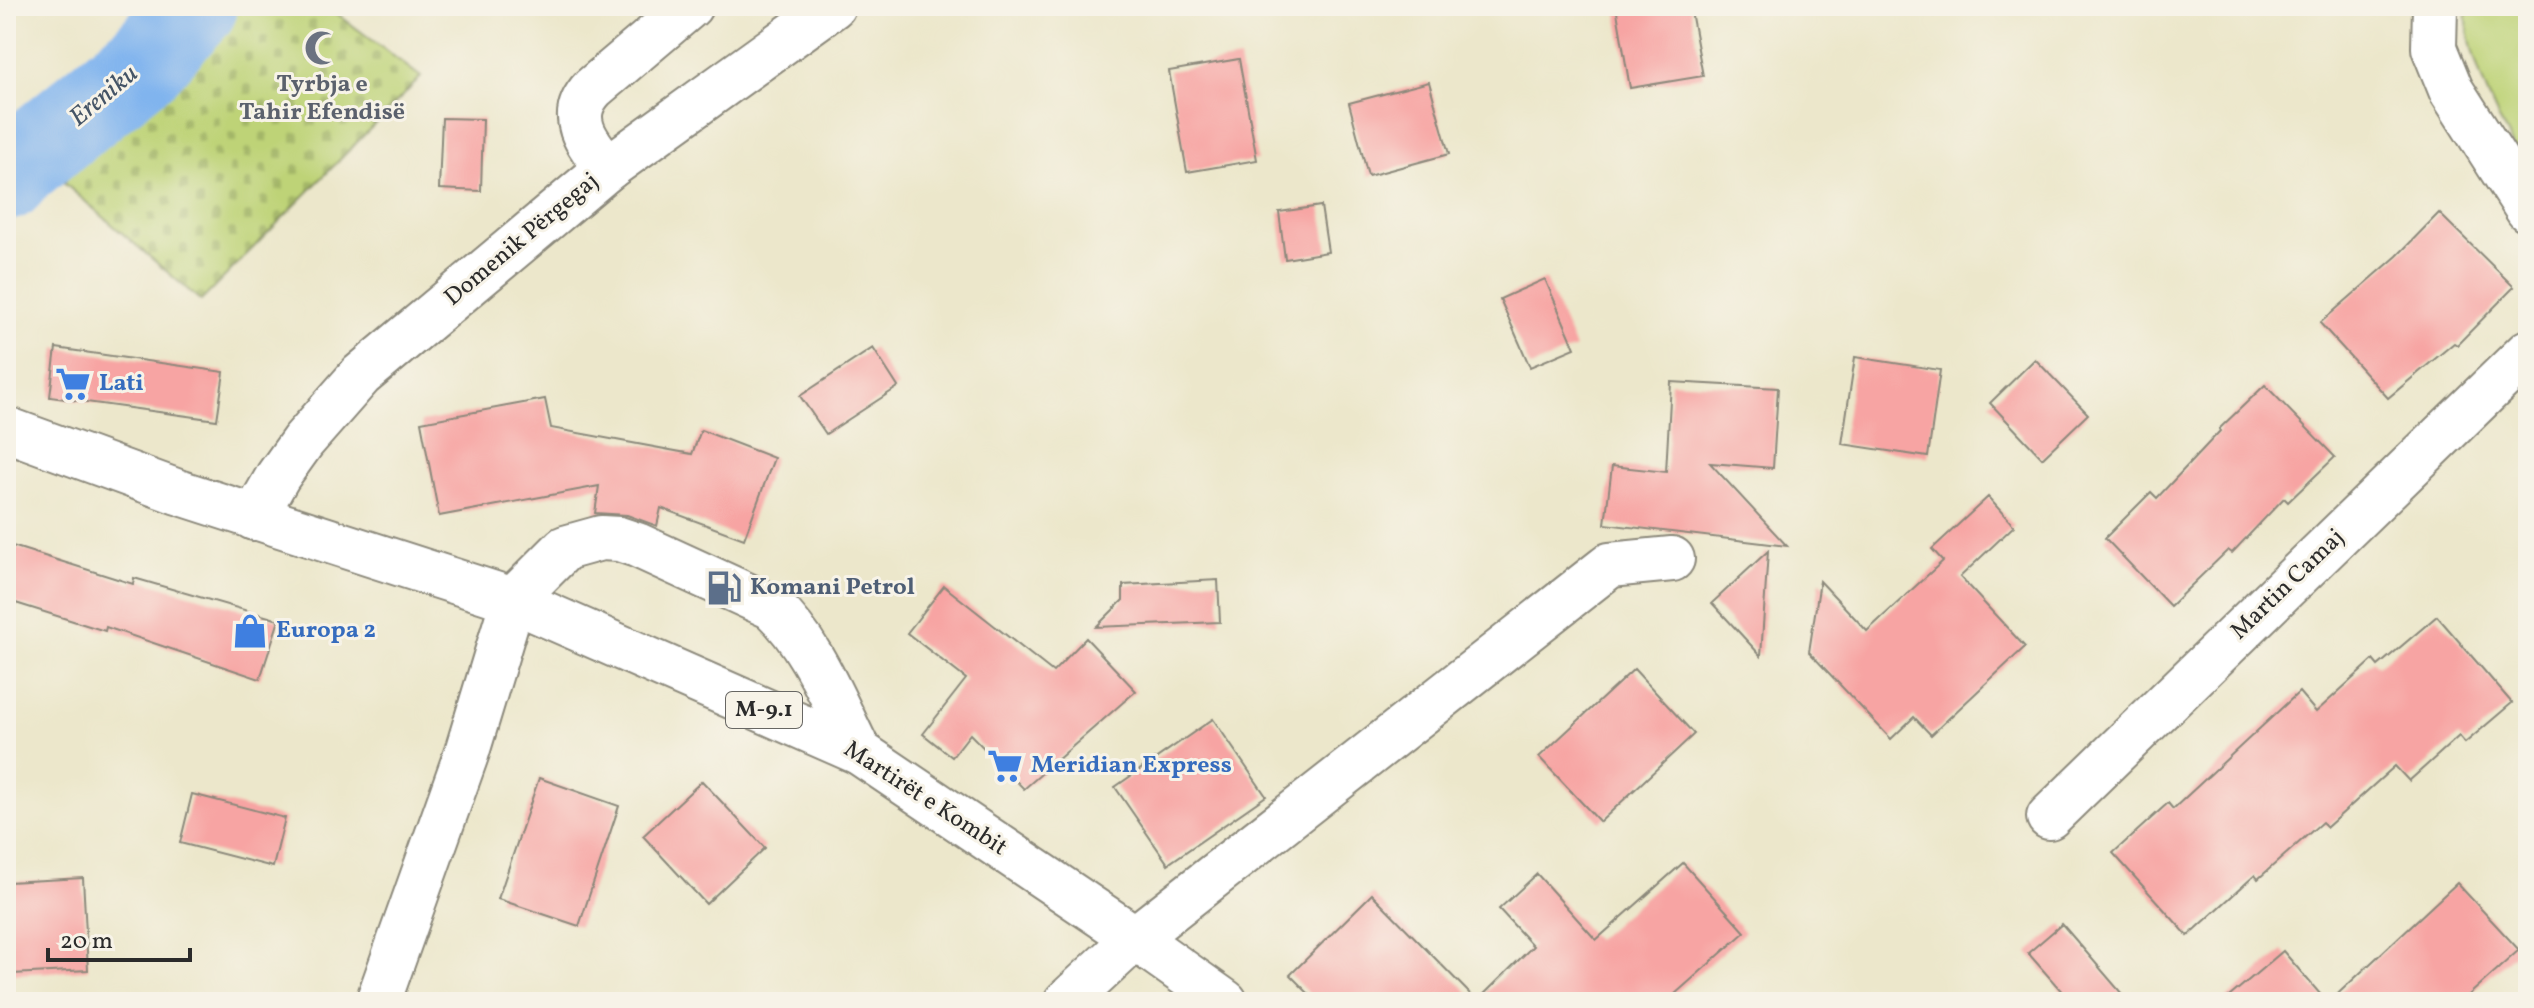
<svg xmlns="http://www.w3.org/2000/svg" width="2534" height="1008" font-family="Vollkorn,serif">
	<defs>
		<pattern id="cemetery-stones" width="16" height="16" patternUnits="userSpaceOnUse" patternTransform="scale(2)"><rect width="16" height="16" fill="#bed377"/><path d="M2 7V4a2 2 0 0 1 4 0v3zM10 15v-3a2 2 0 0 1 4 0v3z" fill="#a3b567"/></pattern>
	</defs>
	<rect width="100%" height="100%" fill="#f7f3e8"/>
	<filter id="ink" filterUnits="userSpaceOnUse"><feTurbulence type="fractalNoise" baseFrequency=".0125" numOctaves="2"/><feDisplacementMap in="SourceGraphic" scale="16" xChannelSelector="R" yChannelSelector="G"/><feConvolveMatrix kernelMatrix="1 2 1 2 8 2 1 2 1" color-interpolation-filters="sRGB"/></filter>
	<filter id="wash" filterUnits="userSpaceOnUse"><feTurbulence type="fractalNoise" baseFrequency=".006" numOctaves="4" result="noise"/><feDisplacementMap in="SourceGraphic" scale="32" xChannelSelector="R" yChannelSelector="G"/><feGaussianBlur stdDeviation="1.8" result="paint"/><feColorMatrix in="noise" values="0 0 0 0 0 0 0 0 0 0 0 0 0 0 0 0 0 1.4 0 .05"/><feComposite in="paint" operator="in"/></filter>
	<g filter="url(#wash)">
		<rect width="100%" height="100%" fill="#ece7cb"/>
		<polygon fill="url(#cemetery-stones)" stroke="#747f51" stroke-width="2" points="185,6 327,6 421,77 201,301 64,183"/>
		<path fill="#bed377" stroke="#747f51" stroke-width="2" d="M2466,6H2528V173C2501,127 2466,60 2466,6Z"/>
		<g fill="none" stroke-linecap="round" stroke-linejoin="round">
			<polyline stroke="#80b4ee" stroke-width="86" points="6,178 17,165 144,62 195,6"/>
		</g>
		<g id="blocks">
			<g fill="#f7a4a3">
				<polygon points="1616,6 1690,6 1703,76 1630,88"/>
				<polygon points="1239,59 1257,160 1187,172 1169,71"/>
				<polygon points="1429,82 1449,154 1368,176 1349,103"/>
				<polygon points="442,118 483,119 481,191 439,189"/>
				<polygon points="1321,206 1328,252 1285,259 1279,212"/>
				<polygon points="2439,213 2514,287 2457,345 2454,343 2388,398 2320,323 2397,256"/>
				<polygon points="1545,279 1575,348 1530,367 1500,299"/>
				<polygon points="56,348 224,372 217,420 50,397"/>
				<polygon points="873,348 898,387 826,434 800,396"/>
				<polygon points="1855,357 1940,370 1928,457 1842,444"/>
				<polygon points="2035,359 2088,414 2042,458 1990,403"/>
				<polygon points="1671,382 1778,388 1773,468 1710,463 1787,546 1605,524 1612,466 1666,472"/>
				<polygon points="2265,385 2335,457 2288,502 2284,498 2232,553 2228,550 2170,606 2105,538 2151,492 2157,498 2220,431 2219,429"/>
				<polygon points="545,399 551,428 692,454 701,430 774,458 744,539 661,508 657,526 627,515 595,513 599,486 439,516 421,422"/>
				<polygon points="1988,497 2014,526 1960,577 2025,647 1931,735 1914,717 1891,739 1809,652 1820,581 1867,631 1943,561 1932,549"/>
				<polygon points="6,544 133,584 134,578 279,620 260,679 106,627 105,631 6,600"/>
				<polygon points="1768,551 1761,656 1712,603"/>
				<polygon points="1218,580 1220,622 1096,627 1123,600 1123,585"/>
				<polygon points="944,586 1053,672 1086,638 1136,691 1024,789 970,734 952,757 923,734 966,679 907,633"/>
				<polygon points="2437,616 2512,703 2465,743 2459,736 2409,781 2395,766 2327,827 2322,822 2258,879 2255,875 2188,936 2113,853 2168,803 2173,809 2299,692 2316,712 2373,660 2378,666"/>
				<polygon points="1634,669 1694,734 1600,822 1539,757"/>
				<polygon points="1213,719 1266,796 1168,864 1115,787"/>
				<polygon points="539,778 619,806 579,926 498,899"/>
				<polygon points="702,781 765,848 706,904 643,836"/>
				<polygon points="192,794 285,818 273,867 180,843"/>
				<polygon points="1683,863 1745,932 1666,1002 1317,1002 1290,975 1372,894 1477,1001 1533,946 1499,909 1537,874 1596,940"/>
				<polygon points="83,878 88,970 12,974 8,882"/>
				<polygon points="2457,883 2519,950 2461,1002 2329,1002"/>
				<polygon points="2062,924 2129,1002 2071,1002 2028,953"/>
				<polygon points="2283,951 2327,1002 2223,1002"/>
			</g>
		</g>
	</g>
	<g filter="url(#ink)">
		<use href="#blocks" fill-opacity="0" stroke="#8c897b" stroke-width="2"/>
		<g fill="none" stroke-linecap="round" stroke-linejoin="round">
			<g stroke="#8c897b" stroke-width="48">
				<g id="minor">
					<polyline points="2435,6 2434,48 2451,90 2528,210"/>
					<path d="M608,168C588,144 565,118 593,88L690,6"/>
					<polyline points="2049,817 2528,352"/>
					<path d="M378,1002L467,752L513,600L565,548L601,538L619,539L637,545L772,607C813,645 834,703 859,752"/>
					<polyline points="1066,1002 1135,938 1610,565 1672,559"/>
				</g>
			</g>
			<g stroke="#8c897b" stroke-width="48">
				<g id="major">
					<polyline points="6,429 178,492 513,600 859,752 1135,938 1225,1002"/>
					<polyline points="254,518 278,476 303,441 361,375 608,168 833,6"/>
				</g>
			</g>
			<use href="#minor" stroke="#fff" stroke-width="44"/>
			<use href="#major" stroke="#fff" stroke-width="44"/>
		</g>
	</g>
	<defs>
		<g id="mosque-bare" transform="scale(2.76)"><path d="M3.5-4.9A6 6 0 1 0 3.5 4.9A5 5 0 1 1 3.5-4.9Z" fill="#6b7280" stroke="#f7f3e8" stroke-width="2.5" paint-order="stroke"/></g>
		<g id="supermarket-bare" transform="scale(2.76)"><path d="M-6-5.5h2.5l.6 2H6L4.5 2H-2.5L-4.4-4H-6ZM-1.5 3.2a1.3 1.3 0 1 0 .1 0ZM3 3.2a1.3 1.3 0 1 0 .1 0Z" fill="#3f7fe0" stroke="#f7f3e8" stroke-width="2.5" paint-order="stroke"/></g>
		<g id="fuel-bare" transform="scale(2.76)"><path d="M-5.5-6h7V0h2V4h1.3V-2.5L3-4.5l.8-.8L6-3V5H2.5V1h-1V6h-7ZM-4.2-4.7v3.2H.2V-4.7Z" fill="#5c6f8a" stroke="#f7f3e8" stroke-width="2.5" paint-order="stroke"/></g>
		<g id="shop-bare" transform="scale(2.76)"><path d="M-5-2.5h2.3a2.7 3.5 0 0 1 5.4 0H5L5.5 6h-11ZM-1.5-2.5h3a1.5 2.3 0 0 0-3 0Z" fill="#3f7fe0" stroke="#f7f3e8" stroke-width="2.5" paint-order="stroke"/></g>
	</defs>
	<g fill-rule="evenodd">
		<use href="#mosque-bare" x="322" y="48"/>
		<use href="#supermarket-bare" x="73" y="384"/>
		<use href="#fuel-bare" x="724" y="588"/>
		<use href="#shop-bare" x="250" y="631"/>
		<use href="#supermarket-bare" x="1005" y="766"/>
	</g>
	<g text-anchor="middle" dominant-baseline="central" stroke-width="6" stroke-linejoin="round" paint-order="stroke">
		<rect fill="#f7f3e8" stroke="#686764" stroke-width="2" x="726" y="692" width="76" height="36" rx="6"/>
		<g font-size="22" font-weight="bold" fill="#2b2b2b">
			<text x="764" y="710">M-9.1</text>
		</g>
		<g font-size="24" font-weight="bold" fill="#5b616d" stroke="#f7f3e8">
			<text x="322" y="85">Tyrbja e<tspan x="322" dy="28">Tahir Efendisë</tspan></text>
		</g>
		<g font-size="24" fill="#2b2b2b" stroke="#f7f3e8">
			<text transform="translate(522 240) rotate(-40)">Domenik Përgegaj</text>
			<text transform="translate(2288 585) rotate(-44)">Martin Camaj</text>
			<text transform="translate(925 799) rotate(33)">Martirët e Kombit</text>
		</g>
		<g font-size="24" font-weight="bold" fill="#366cbe" stroke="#f7f3e8" text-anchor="start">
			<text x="99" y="384">Lati</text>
			<text x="276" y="631">Europa 2</text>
			<text x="1031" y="766">Meridian Express</text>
		</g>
		<g font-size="24" font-weight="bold" fill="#4e5e75" stroke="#f7f3e8" text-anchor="start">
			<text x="750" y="588">Komani Petrol</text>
		</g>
		<g font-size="26" font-style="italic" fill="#445466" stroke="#f7f3e8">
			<text transform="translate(104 96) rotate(-40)">Ereniku</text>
		</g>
	</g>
	<rect width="2534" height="1008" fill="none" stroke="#f7f3e8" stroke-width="32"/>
	<path d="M48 948v12h142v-12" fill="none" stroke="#2b2b2b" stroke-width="4"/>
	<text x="60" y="948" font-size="24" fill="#2b2b2b" stroke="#f7f3e8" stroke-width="6" paint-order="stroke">20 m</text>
</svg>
